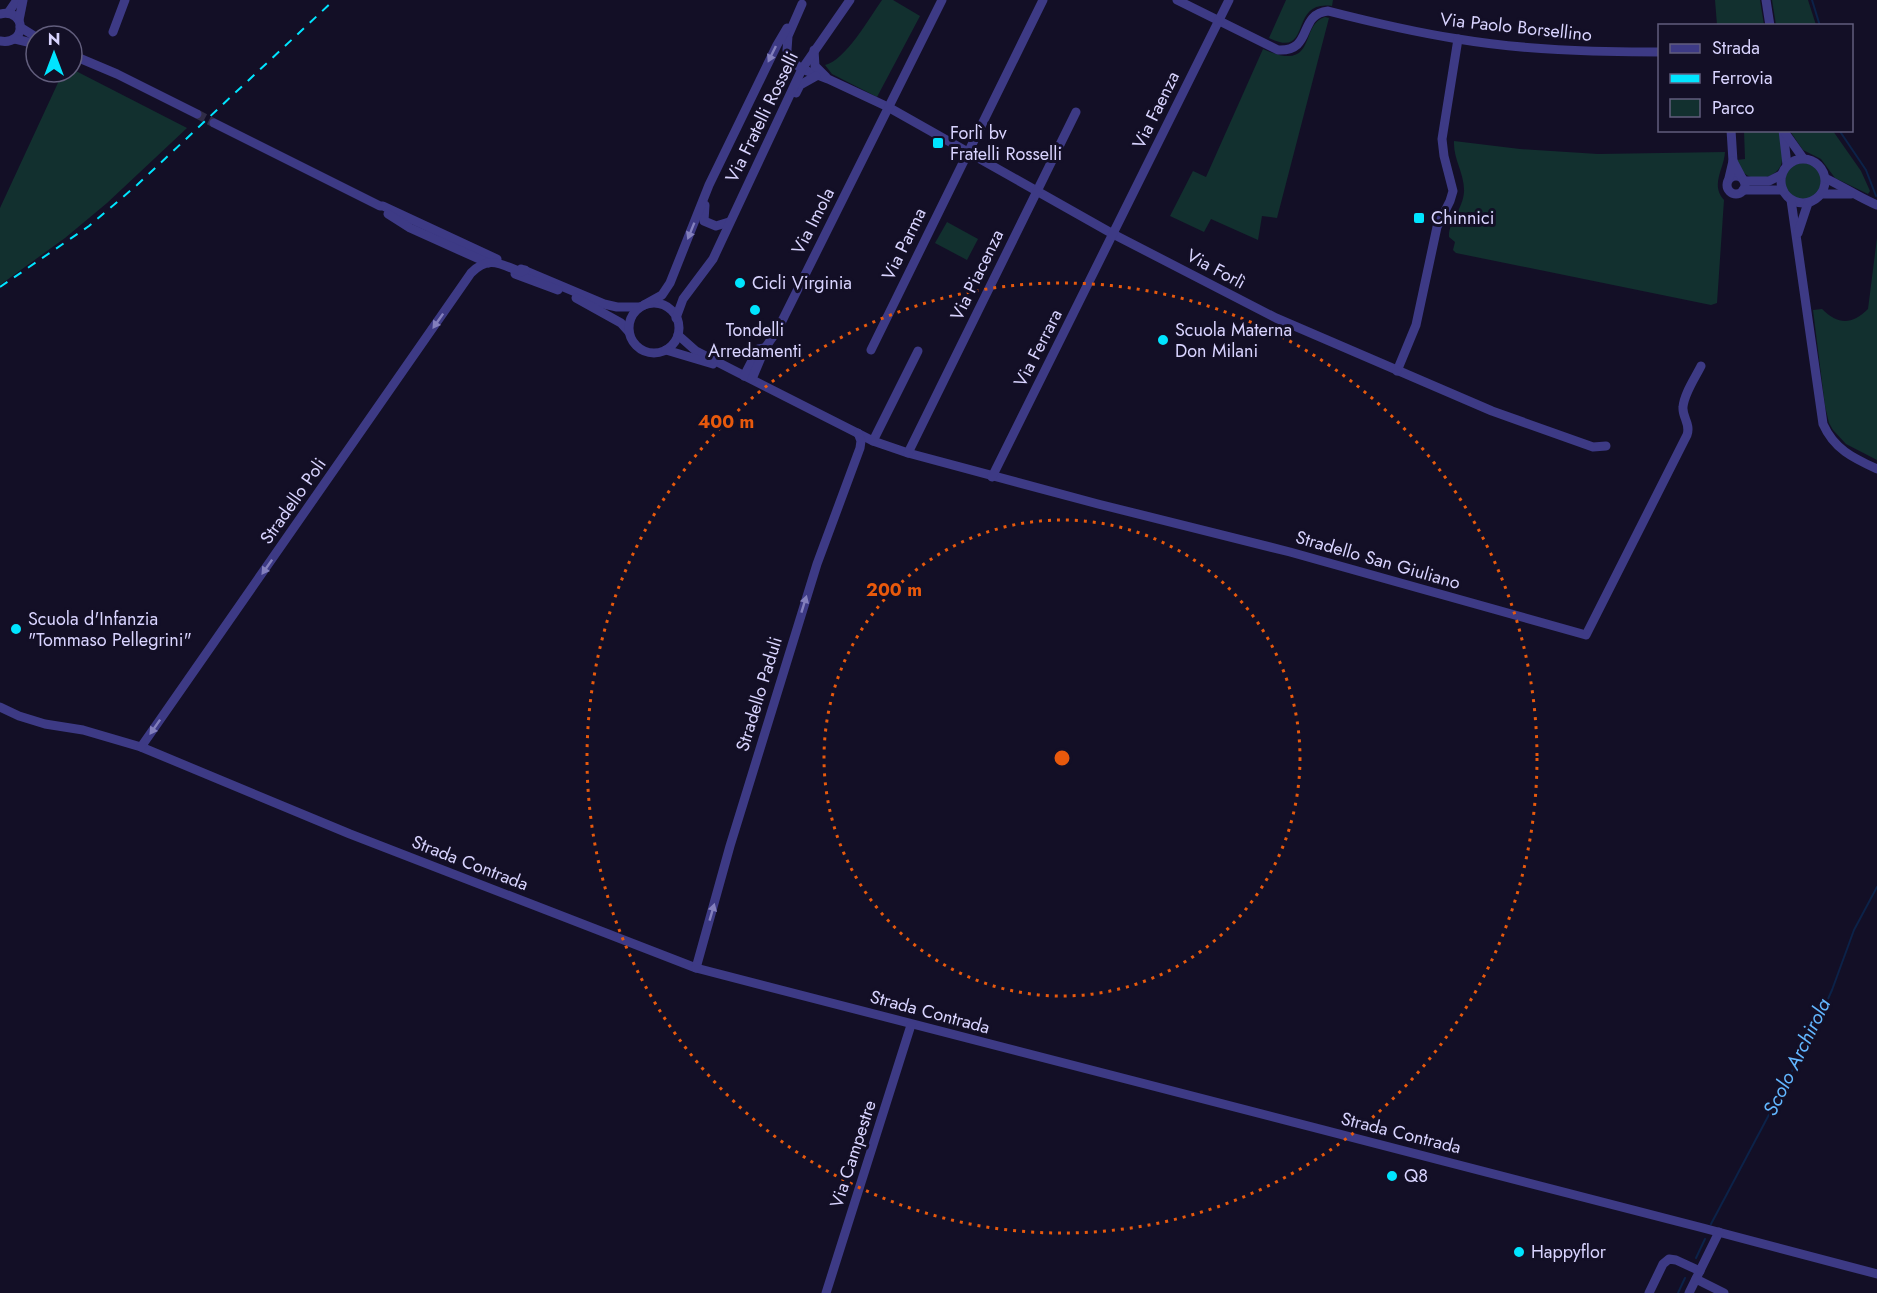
<svg xmlns="http://www.w3.org/2000/svg" width="1877" height="1293" font-family="Jost,sans-serif">
	<rect width="100%" height="100%" fill="#130f26"/>
	<g fill="#12302f">
		<path d="M882,0H893L920,16L877,97L832,74L825,65C845,61 870,17 882,0Z"/>
		<path d="M1286,0H1333L1332,6C1287,0 1314,60 1269,38Z"/>
		<polygon points="1715,0 1760,0 1764,25 1717,25"/>
		<polygon points="1772,0 1808,0 1816,25 1776,25"/>
		<path d="M1325,17L1329,18L1277,218L1262,216L1258,240L1211,219L1204,232L1170,216L1193,171L1206,177L1263,49C1319,74 1298,25 1325,17Z"/>
		<polygon points="72,69 187,128 107,203 65,238 0,285 0,208 63,72 72,72"/>
		<path d="M1744,131H1779C1780,141 1784,155 1781,165C1776,178 1754,183 1744,173C1740,169 1739,165 1737,160L1745,159Z"/>
		<polygon points="1790,131 1833,131 1861,171 1870,191 1868,194 1835,178 1821,159 1803,150"/>
		<path d="M1454,141L1520,149L1598,154L1725,152C1724,169 1710,185 1724,200L1717,303L1711,305L1456,253L1453,250L1455,242L1449,237C1448,223 1463,209 1464,192C1465,174 1453,159 1454,141Z"/>
		<circle cx="1803" cy="181" r="18"/>
		<polygon points="947,222 978,239 967,260 935,243"/>
		<path d="M1877,238V460L1846,444L1833,430L1829,423L1825,406L1813,310L1822,309C1838,325 1852,325 1868,309Z"/>
	</g>
	<g fill="none" stroke-linecap="round" stroke-linejoin="round">
		<g stroke="#0c2248" stroke-width="2">
			<polyline points="1812,0 1820,26"/>
			<polyline points="1839,130 1866,170 1876,196"/>
			<polyline points="1711,1224 1815,1028 1832,990 1854,930 1877,887"/>
			<polyline points="1696,1258 1705,1239"/>
			<polyline points="1678,1293 1685,1278"/>
		</g>
		<polyline stroke="#312d47" stroke-width="9" stroke-dasharray="9 4.5" stroke-linecap="butt" points="197,114 214,123"/>
		<g stroke="#3d3a85" stroke-width="9">
			<path d="M1177,0L1278,50C1314,52 1297,14 1328,11C1371,22 1414,32 1458,39C1524,50 1592,52 1660,52"/>
			<polyline points="1766,0 1770,26"/>
			<polyline points="802,4 788,36 787,50 790,60 802,69 828,79 888,107 1113,234 1276,318 1492,411 1593,447 1606,446"/>
			<polyline points="8,13 17,0"/>
			<path d="M0,14C27,8 27,46 0,41"/>
			<polyline points="19,20 23,0"/>
			<polyline points="20,27 36,37"/>
			<polyline points="113,32 125,0"/>
			<polyline points="15,39 36,44"/>
			<polyline points="814,50 815,66 826,77"/>
			<polyline points="72,55 117,74 197,114"/>
			<polyline points="796,93 800,85 816,76"/>
			<polyline points="214,123 380,206 383,206 497,259"/>
			<polyline points="1731,130 1733,161"/>
			<polyline points="1783,130 1787,165"/>
			<polyline points="1783,130 1803,158"/>
			<circle cx="1803" cy="181" r="22"/>
			<circle cx="1736" cy="185" r="9"/>
			<polyline points="1729,178 1733,161 1742,178"/>
			<path d="M1825,178C1844,187 1858,197 1877,205"/>
			<polyline points="1744,181 1769,181 1781,175"/>
			<polyline points="1743,190 1783,190"/>
			<polyline points="1821,194 1851,194"/>
			<path d="M1791,200L1823,424C1834,449 1853,458 1877,469"/>
			<polyline points="705,205 704,221 716,226 729,222"/>
			<polyline points="388,214 410,228 488,263"/>
			<polyline points="1798,233 1808,203"/>
			<polyline points="521,269 604,304 617,307 640,307"/>
			<polyline points="515,274 558,290"/>
			<polyline points="576,298 621,323 629,332"/>
			<circle cx="654" cy="328" r="25"/>
			<polyline points="644,305 662,295 670,283 709,185 777,45 787,28"/>
			<polyline points="676,318 683,299 713,259 802,69 850,0"/>
			<path d="M678,335L696,351L733,370L873,441L908,453L1098,504L1290,552L1586,635L1687,435C1691,424 1682,417 1683,407C1684,394 1695,378 1701,366"/>
			<polyline points="666,350 713,364"/>
			<polyline points="871,350 1043,0"/>
			<polyline points="1397,371 1416,325 1437,227 1450,201 1453,191 1444,156 1442,139 1458,39"/>
			<polyline points="744,376 758,349 765,348"/>
			<polyline points="752,379 765,348 777,331 942,0"/>
			<polyline points="873,441 918,351"/>
			<polyline points="908,453 1076,112"/>
			<polyline points="992,477 1229,0"/>
			<polyline points="0,707 19,716 45,724 83,730 141,747 350,834 696,968 1703,1228 1877,1274"/>
			<path d="M141,747L471,273C489,255 500,264 521,272L525,270"/>
			<polyline points="696,968 730,846 817,564 860,448 861,441 858,433"/>
			<polyline points="1696,1279 1724,1293"/>
			<polyline points="826,1293 911,1025"/>
			<polyline points="1649,1293 1663,1264 1669,1259 1676,1260 1700,1271"/>
			<polyline points="1689,1293 1719,1232"/>
		</g>
		<polyline stroke="#00e5ff" stroke-width="2" stroke-dasharray="9 8" stroke-linecap="butt" points="0,287 89,226 137,185 334,0"/>
	</g>
	<defs><path id="oneway-solid" d="M-6-.8H1V-3.2L6.5 0L1 3.2V.8H-6Z" transform="scale(1.5)"/></defs>
	<g fill="#837fbc">
		<use href="#oneway-solid" transform="translate(772 54) rotate(116)"/>
		<use href="#oneway-solid" transform="translate(691 231) rotate(112)"/>
		<use href="#oneway-solid" transform="translate(438 321) rotate(125)"/>
		<use href="#oneway-solid" transform="translate(267 567) rotate(125)"/>
		<use href="#oneway-solid" transform="translate(804 604) rotate(-73)"/>
		<use href="#oneway-solid" transform="translate(155 727) rotate(125)"/>
		<use href="#oneway-solid" transform="translate(712 912) rotate(-74)"/>
	</g>
	<g fill="none" stroke="#e8590c" stroke-width="3" stroke-dasharray="3 6">
		<circle cx="1062" cy="758" r="238"/>
		<circle cx="1062" cy="758" r="475"/>
	</g>
	<g fill="#00e5ff" stroke="#130f26" stroke-width="2">
		<rect x="932" y="137" width="12" height="12" rx="3"/>
		<rect x="1413" y="212" width="12" height="12" rx="3"/>
		<circle cx="740" cy="283" r="6"/>
		<circle cx="755" cy="310" r="6"/>
		<circle cx="1163" cy="340" r="6"/>
		<circle cx="16" cy="629" r="6"/>
		<circle cx="1392" cy="1176" r="6"/>
		<circle cx="1519" cy="1252" r="6"/>
	</g>
	<g text-anchor="middle" dominant-baseline="central" stroke-width="6" stroke-linejoin="round" paint-order="stroke">
		<g font-size="18" fill="#d9d4ff" stroke="#130f26">
			<text transform="translate(1516 27) rotate(6)">Via Paolo Borsellino</text>
			<text transform="translate(1156 110) rotate(-64)">Via Faenza</text>
			<text transform="translate(762 117) rotate(-64)">Via Fratelli Rosselli</text>
			<text transform="translate(813 221) rotate(-63)">Via Imola</text>
			<text transform="translate(904 244) rotate(-64)">Via Parma</text>
			<text transform="translate(1216 269) rotate(28)">Via Forlì</text>
			<text transform="translate(977 275) rotate(-64)">Via Piacenza</text>
			<text transform="translate(1038 348) rotate(-63)">Via Ferrara</text>
			<text transform="translate(293 501) rotate(-55)">Stradello Poli</text>
			<text transform="translate(1378 560) rotate(16)">Stradello San Giuliano</text>
			<text transform="translate(759 694) rotate(-73)">Stradello Paduli</text>
			<text transform="translate(470 863) rotate(21)">Strada Contrada</text>
			<text transform="translate(930 1012) rotate(15)">Strada Contrada</text>
			<text transform="translate(1401 1133) rotate(14)">Strada Contrada</text>
			<text transform="translate(853 1154) rotate(-72)">Via Campestre</text>
		</g>
		<g font-size="18" fill="#d9d4ff" stroke="#130f26" text-anchor="start">
			<text x="950" y="133">Forlì bv<tspan x="950" dy="21">Fratelli Rosselli</tspan></text>
			<text x="1431" y="218">Chinnici</text>
			<text x="752" y="283">Cicli Virginia</text>
			<text x="755" y="330" text-anchor="middle">Tondelli<tspan x="755" dy="21">Arredamenti</tspan></text>
			<text x="1175" y="330">Scuola Materna<tspan x="1175" dy="21">Don Milani</tspan></text>
			<text x="28" y="619">Scuola d'Infanzia<tspan x="28" dy="21">"Tommaso Pellegrini"</tspan></text>
			<text x="1404" y="1176">Q8</text>
			<text x="1531" y="1252">Happyflor</text>
		</g>
		<g font-size="20" font-style="italic" fill="#62b6ff" stroke="#130f26">
			<text transform="translate(1797 1057) rotate(-64)">Scolo Archirola</text>
		</g>
	</g>
	<circle cx="1062" cy="758" r="9" fill="#e8590c" stroke="#130f26" stroke-width="3"/>
	<g font-size="18" text-anchor="middle" font-weight="bold" fill="#e8590c" stroke="#130f26" stroke-width="6" stroke-linejoin="round" paint-order="stroke">
		<text x="726" y="428">400 m</text>
		<text x="894" y="596">200 m</text>
	</g>
	<rect x="1658" y="24" width="195" height="108" fill="#130f26" stroke="#625e7d" stroke-width="1.5"/>
	<rect x="1670" y="44" width="30" height="9" fill="#3d3a85" stroke="#625e7d" stroke-width="1.5"/>
	<text x="1712" y="54" font-size="18" fill="#d9d4ff">Strada</text>
	<rect x="1670" y="74" width="30" height="9" fill="#00e5ff" stroke="#625e7d" stroke-width="1.5"/>
	<text x="1712" y="84" font-size="18" fill="#d9d4ff">Ferrovia</text>
	<rect x="1670" y="99" width="30" height="18" fill="#12302f" stroke="#625e7d" stroke-width="1.5"/>
	<text x="1712" y="114" font-size="18" fill="#d9d4ff">Parco</text>
	<g transform="translate(54 54)"><circle r="28" fill="#130f26" stroke="#625e7d" stroke-width="1.5"/>
	<path d="M0-4.5L10 22L0 15L-10 22Z" fill="#00e5ff"/>
	<text y="-9" font-size="16" font-weight="bold" text-anchor="middle" fill="#d9d4ff">N</text>
	</g>
</svg>
